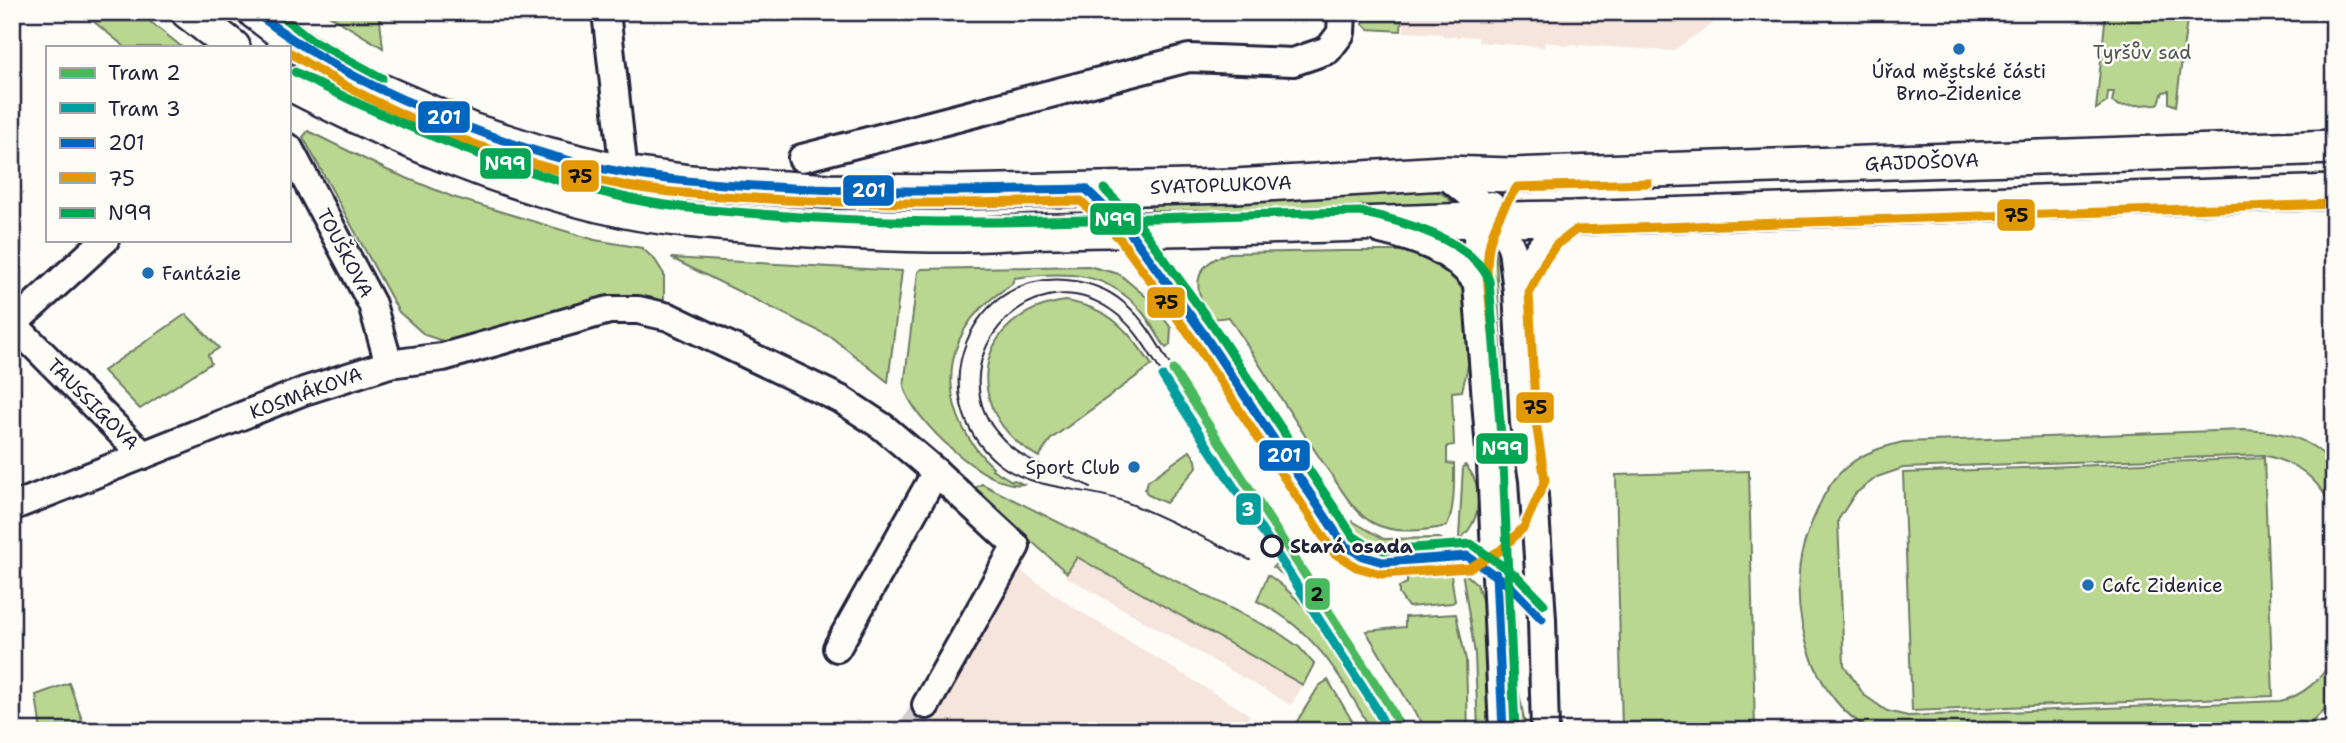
<svg xmlns="http://www.w3.org/2000/svg" width="2346" height="743" font-family="'Shantell Sans',sans-serif">
	<rect width="100%" height="100%" fill="#fdfcf7"/>
	<filter id="ink" filterUnits="userSpaceOnUse"><feTurbulence type="fractalNoise" baseFrequency=".0143" numOctaves="2"/><feDisplacementMap in="SourceGraphic" scale="14" xChannelSelector="R" yChannelSelector="G"/><feConvolveMatrix kernelMatrix="1 2 1 2 8 2 1 2 1" color-interpolation-filters="sRGB"/></filter>
	<g filter="url(#ink)">
		<g fill="#f6e5dc">
			<polygon points="1405,12 1730,12 1672,51 1580,45 1577,47 1576,44 1563,46 1562,44 1545,42 1544,47 1478,42 1478,37 1460,36 1457,38 1456,36 1443,37 1442,34 1404,32"/>
			<polygon points="1076,557 1303,685 1291,705 1065,576"/>
			<polygon points="1018,569 1071,606 1250,715 1241,731 928,731"/>
		</g>
		<g fill="#b9d790" stroke="#6e7c66" stroke-width="2">
			<polygon points="82,12 138,12 182,47 125,47"/>
			<polygon points="324,12 379,12 383,48"/>
			<polygon points="1364,12 1402,12 1401,31 1368,29 1363,24"/>
			<polygon points="2106,12 2188,12 2176,106 2169,103 2169,91 2163,92 2159,103 2157,104 2120,106 2112,102 2114,92 2108,92 2107,102 2096,109"/>
			<polygon points="308,131 387,170 453,197 595,240 642,248 655,260 664,274 664,302 630,298 598,300 461,338 443,341 425,335 399,312 303,137"/>
			<path d="M1433,191C1443,193 1451,198 1454,208L1153,214C1150,208 1151,204 1156,200Z"/>
			<polygon points="1491,236 1495,243 1509,488 1505,485 1488,256"/>
			<path d="M1342,251H1408L1438,262L1450,273L1462,289L1467,307L1470,357L1462,391L1452,392L1454,445L1447,446V463L1454,464C1454,484 1455,507 1447,526C1425,531 1393,534 1373,523C1353,512 1341,488 1328,470C1294,420 1262,368 1229,317L1212,319C1192,290 1191,265 1229,253Z"/>
			<polygon points="671,258 902,271 888,382 831,337"/>
			<path d="M1088,266L1119,274L1150,300L1171,328L1170,345L1166,348C1158,337 1151,323 1142,312C1107,270 1064,271 1014,278L1012,284C1005,289 997,294 990,300C934,346 942,421 993,467L992,469L1012,481L1014,480L1023,484C988,491 911,419 904,386L918,272L921,269Z"/>
			<path d="M1066,301C1112,309 1126,329 1152,365L1051,439L1039,457C958,413 973,312 1066,301Z"/>
			<polygon points="186,314 219,348 208,355 211,363 140,409 103,371"/>
			<path d="M2244,430C2283,432 2306,435 2334,464V509C2315,476 2300,464 2263,455L1903,468L1877,477L1855,494L1838,520L1844,665L1864,695L1887,711L1908,716L2280,701C2304,696 2320,679 2334,659V700L2310,724L2156,731H1869L1868,728C1817,700 1795,630 1799,574C1800,553 1807,532 1816,513C1823,495 1833,477 1849,465C1865,452 1883,447 1903,442Z"/>
			<polygon points="1190,451 1196,460 1197,467 1166,503 1148,495 1145,490 1148,481"/>
			<polygon points="2264,458 2273,696 1912,711 1903,473"/>
			<path d="M1465,465C1484,485 1482,520 1461,538H1459L1463,467Z"/>
			<polygon points="1749,471 1755,731 1622,731 1616,475"/>
			<polygon points="982,484 1276,631 1299,647 1314,664 1303,685 1077,557 1067,573 973,489"/>
			<path d="M1352,521L1384,539L1439,538L1444,540L1445,547C1405,550 1376,558 1348,524Z"/>
			<polygon points="1284,553 1311,598 1309,600 1296,585 1273,567"/>
			<polygon points="1462,571 1477,584 1484,607 1489,731 1478,731 1475,654"/>
			<path d="M1268,575C1315,606 1357,680 1382,731H1372C1341,677 1315,629 1257,601Z"/>
			<polygon points="1451,575 1455,601 1452,603 1408,607 1399,594 1399,587 1407,583 1407,578"/>
			<polygon points="1512,613 1516,615 1518,686 1526,731 1516,731 1511,615"/>
			<polygon points="1456,614 1466,660 1468,731 1429,731 1416,715 1366,631 1405,627 1405,617"/>
			<polygon points="1328,680 1358,731 1291,731 1319,686"/>
			<polygon points="69,683 86,731 41,731 36,695"/>
		</g>
		<g fill="none" stroke-linecap="round" stroke-linejoin="round">
			<polyline stroke="#d1d0d1" stroke-width="26" stroke-dasharray="26 13" stroke-linecap="butt" points="911,731 926,705"/>
			<g stroke="#22223b" stroke-width="32">
				<g id="minor">
					<polyline points="606,12 624,173"/>
					<polyline points="289,148 372,304 389,364"/>
					<polyline points="802,158 1189,58 1293,62 1328,50 1341,33 1342,12"/>
					<polyline points="1443,173 1488,210 1506,235 1512,249 1517,291 1524,423 1533,480 1542,619 1545,731"/>
					<polyline points="1491,205 1478,233 1475,259 1491,464 1503,731"/>
					<path d="M1381,230C1419,239 1452,250 1477,282"/>
					<path d="M1517,291C1531,260 1543,235 1573,218"/>
					<polyline points="12,323 143,455"/>
					<polyline points="13,324 105,240"/>
					<polyline points="12,507 304,391 389,364 443,357 609,310 638,310 669,317 842,400 883,427 936,472 1016,546 926,705"/>
					<polyline points="837,648 936,472"/>
				</g>
			</g>
			<g stroke="#22223b" stroke-width="38">
				<g id="major">
					<polyline points="188,12 233,47"/>
					<polyline points="255,12 305,50 374,88 471,130 542,153 624,173 690,182 829,191 956,192 1235,186 1443,173 1511,175 2334,147"/>
					<path d="M289,83C396,138 508,187 626,211C665,219 705,222 744,225C814,231 884,235 954,235C989,235 1024,231 1060,231C1158,229 1257,228 1356,224C1428,222 1500,218 1573,218L2334,192"/>
				</g>
			</g>
			<use href="#minor" stroke="#fdfcf7" stroke-width="26"/>
			<use href="#major" stroke="#fdfcf7" stroke-width="33"/>
			<g stroke="#22223b" stroke-width="2">
				<path d="M1173,370C1159,346 1145,319 1123,302C1109,290 1093,284 1075,281C969,264 917,399 999,464C1032,490 1081,487 1120,500C1163,515 1208,541 1250,560"/>
				<path d="M1091,487C1061,474 1026,463 1003,439C933,368 1028,252 1111,310C1133,325 1144,345 1158,367C1179,399 1199,433 1221,464C1237,486 1257,504 1273,525"/>
			</g>
			<g stroke="#fdfcf7" stroke-width="14">
				<g id="bus-1">
					<path d="M255,12C307,53 364,84 425,109C481,134 540,155 600,168C657,180 715,184 774,187C878,193 982,191 1086,189"/>
					<polyline points="1086,189 1129,231 1203,333 1344,545 1362,556 1383,562 1467,556 1510,586 1542,619"/>
					<polyline points="1496,574 1503,731"/>
				</g>
			</g>
			<g stroke="#fdfcf7" stroke-width="14">
				<g id="bus-2">
					<path d="M289,52C388,116 510,165 627,186C674,194 721,196 769,199C873,205 977,203 1081,201L1120,239L1193,340L1334,553L1356,567L1381,574L1469,568L1501,550L1524,527L1545,481L1536,422L1529,293L1545,261L1556,245L1576,230L2334,204"/>
					<path d="M1493,333C1486,269 1478,242 1517,187L1648,183"/>
				</g>
			</g>
			<g stroke="#fdfcf7" stroke-width="14">
				<g id="bus-3">
					<polyline points="276,12 312,40 382,78"/>
					<path d="M295,72C400,127 510,172 627,198C675,209 725,211 774,215C968,231 1165,215 1360,212C1399,220 1472,240 1489,280L1503,463L1515,730"/>
					<polyline points="1104,189 1138,223 1213,326 1353,536 1367,545 1384,550 1471,544 1518,577 1544,604"/>
				</g>
			</g>
			<use href="#bus-1" stroke="#0065bd" stroke-width="9"/>
			<use href="#bus-2" stroke="#e29906" stroke-width="9"/>
			<use href="#bus-3" stroke="#00a651" stroke-width="9"/>
			<g stroke="#fdfcf7" stroke-width="14">
				<polyline id="tram-1" points="1173,370 1387,702 1402,731"/>
			</g>
			<g stroke="#fdfcf7" stroke-width="14">
				<polyline id="tram-2" points="1163,377 1376,708 1388,731"/>
			</g>
			<use href="#tram-1" stroke="#4ab95d" stroke-width="9"/>
			<use href="#tram-2" stroke="#009e9e" stroke-width="9"/>
		</g>
	</g>
	<g fill="#1f6fb2" stroke="#fdfcf7" stroke-width="2.5">
		<circle cx="1959" cy="49" r="7"/>
		<circle cx="148" cy="273" r="7"/>
		<circle cx="1134" cy="467" r="7"/>
		<circle cx="2088" cy="585" r="7"/>
	</g>
	<circle fill="#fdfcf7" stroke="#22223b" stroke-width="3.5" cx="1272" cy="546" r="10"/>
	<g text-anchor="middle" dominant-baseline="central" stroke-width="5" stroke-linejoin="round" paint-order="stroke">
		<g font-size="19" fill="#4f5854" stroke="#fdfcf7">
			<text x="2142" y="52">Tyršův sad</text>
		</g>
		<g font-size="19" fill="#22223b" stroke="#fdfcf7" text-anchor="start">
			<text x="1959" y="71" text-anchor="middle">Úřad městské části<tspan x="1959" dy="22">Brno-Židenice</tspan></text>
			<text x="162" y="273">Fantázie</text>
			<text x="1120" y="467" text-anchor="end">Sport Club</text>
			<text x="2102" y="585">Cafc Zidenice</text>
		</g>
		<g font-size="19" fill="#22223b" stroke="#fdfcf7">
			<text transform="translate(1922 162) rotate(-2)">GAJDOŠOVA</text>
			<text transform="translate(1221 185) rotate(-2)">SVATOPLUKOVA</text>
			<text transform="translate(345 253) rotate(62)">TOUŠKOVA</text>
			<text transform="translate(306 393) rotate(-20)">KOSMÁKOVA</text>
			<text transform="translate(93 404) rotate(45)">TAUSSIGOVA</text>
		</g>
		<g font-size="19" font-weight="bold" fill="#22223b" stroke="#fdfcf7" text-anchor="start">
			<text x="1290" y="546">Stará osada</text>
		</g>
	</g>
	<g stroke="#fdfcf7" stroke-width="2.5">
		<rect x="417" y="100" width="54" height="34" rx="7" fill="#0065bd"/>
		<rect x="479" y="147" width="53" height="33" rx="7" fill="#00a651"/>
		<rect x="560" y="159" width="40" height="34" rx="7" fill="#e29906"/>
		<rect x="842" y="174" width="53" height="33" rx="7" fill="#0065bd"/>
		<rect x="1996" y="198" width="40" height="34" rx="7" fill="#e29906"/>
		<rect x="1089" y="202" width="53" height="34" rx="7" fill="#00a651"/>
		<rect x="1146" y="286" width="40" height="33" rx="7" fill="#e29906"/>
		<rect x="1515" y="391" width="40" height="33" rx="7" fill="#e29906"/>
		<rect x="1475" y="432" width="54" height="33" rx="7" fill="#00a651"/>
		<rect x="1258" y="439" width="53" height="33" rx="7" fill="#0065bd"/>
		<rect x="1235" y="492" width="27" height="34" rx="7" fill="#009e9e"/>
		<rect x="1304" y="577" width="27" height="34" rx="7" fill="#4ab95d"/>
	</g>
	<g font-size="19" text-anchor="middle" font-weight="bold" fill="#fff">
		<text x="444" y="124">201</text>
		<text x="505" y="170">N99</text>
		<text x="869" y="197">201</text>
		<text x="1115" y="226">N99</text>
		<text x="1502" y="455">N99</text>
		<text x="1284" y="462">201</text>
		<text x="1248" y="516">3</text>
	</g>
	<g font-size="19" text-anchor="middle" font-weight="bold" fill="#111">
		<text x="580" y="183">75</text>
		<text x="2016" y="222">75</text>
		<text x="1166" y="309">75</text>
		<text x="1535" y="414">75</text>
		<text x="1317" y="601">2</text>
	</g>
	<rect width="2346" height="743" fill="none" stroke="#fdfcf7" stroke-width="42"/>
	<rect x="21" y="21" width="2304" height="701" fill="none" stroke="#22223b" stroke-width="2.5" filter="url(#ink)"/>
	<rect x="46" y="46" width="245" height="196" fill="#fdfcf7" stroke="#a5a5ac" stroke-width="2"/>
	<rect x="60" y="68" width="35" height="10" fill="#4ab95d" stroke="#a5a5ac" stroke-width="2"/>
	<text x="108" y="80" font-size="21" fill="#22223b">Tram 2</text>
	<rect x="60" y="103" width="35" height="10" fill="#009e9e" stroke="#a5a5ac" stroke-width="2"/>
	<text x="108" y="116" font-size="21" fill="#22223b">Tram 3</text>
	<rect x="60" y="138" width="35" height="10" fill="#0065bd" stroke="#a5a5ac" stroke-width="2"/>
	<text x="108" y="150" font-size="21" fill="#22223b">201</text>
	<rect x="60" y="173" width="35" height="10" fill="#e29906" stroke="#a5a5ac" stroke-width="2"/>
	<text x="108" y="186" font-size="21" fill="#22223b">75</text>
	<rect x="60" y="208" width="35" height="10" fill="#00a651" stroke="#a5a5ac" stroke-width="2"/>
	<text x="108" y="220" font-size="21" fill="#22223b">N99</text>
</svg>
